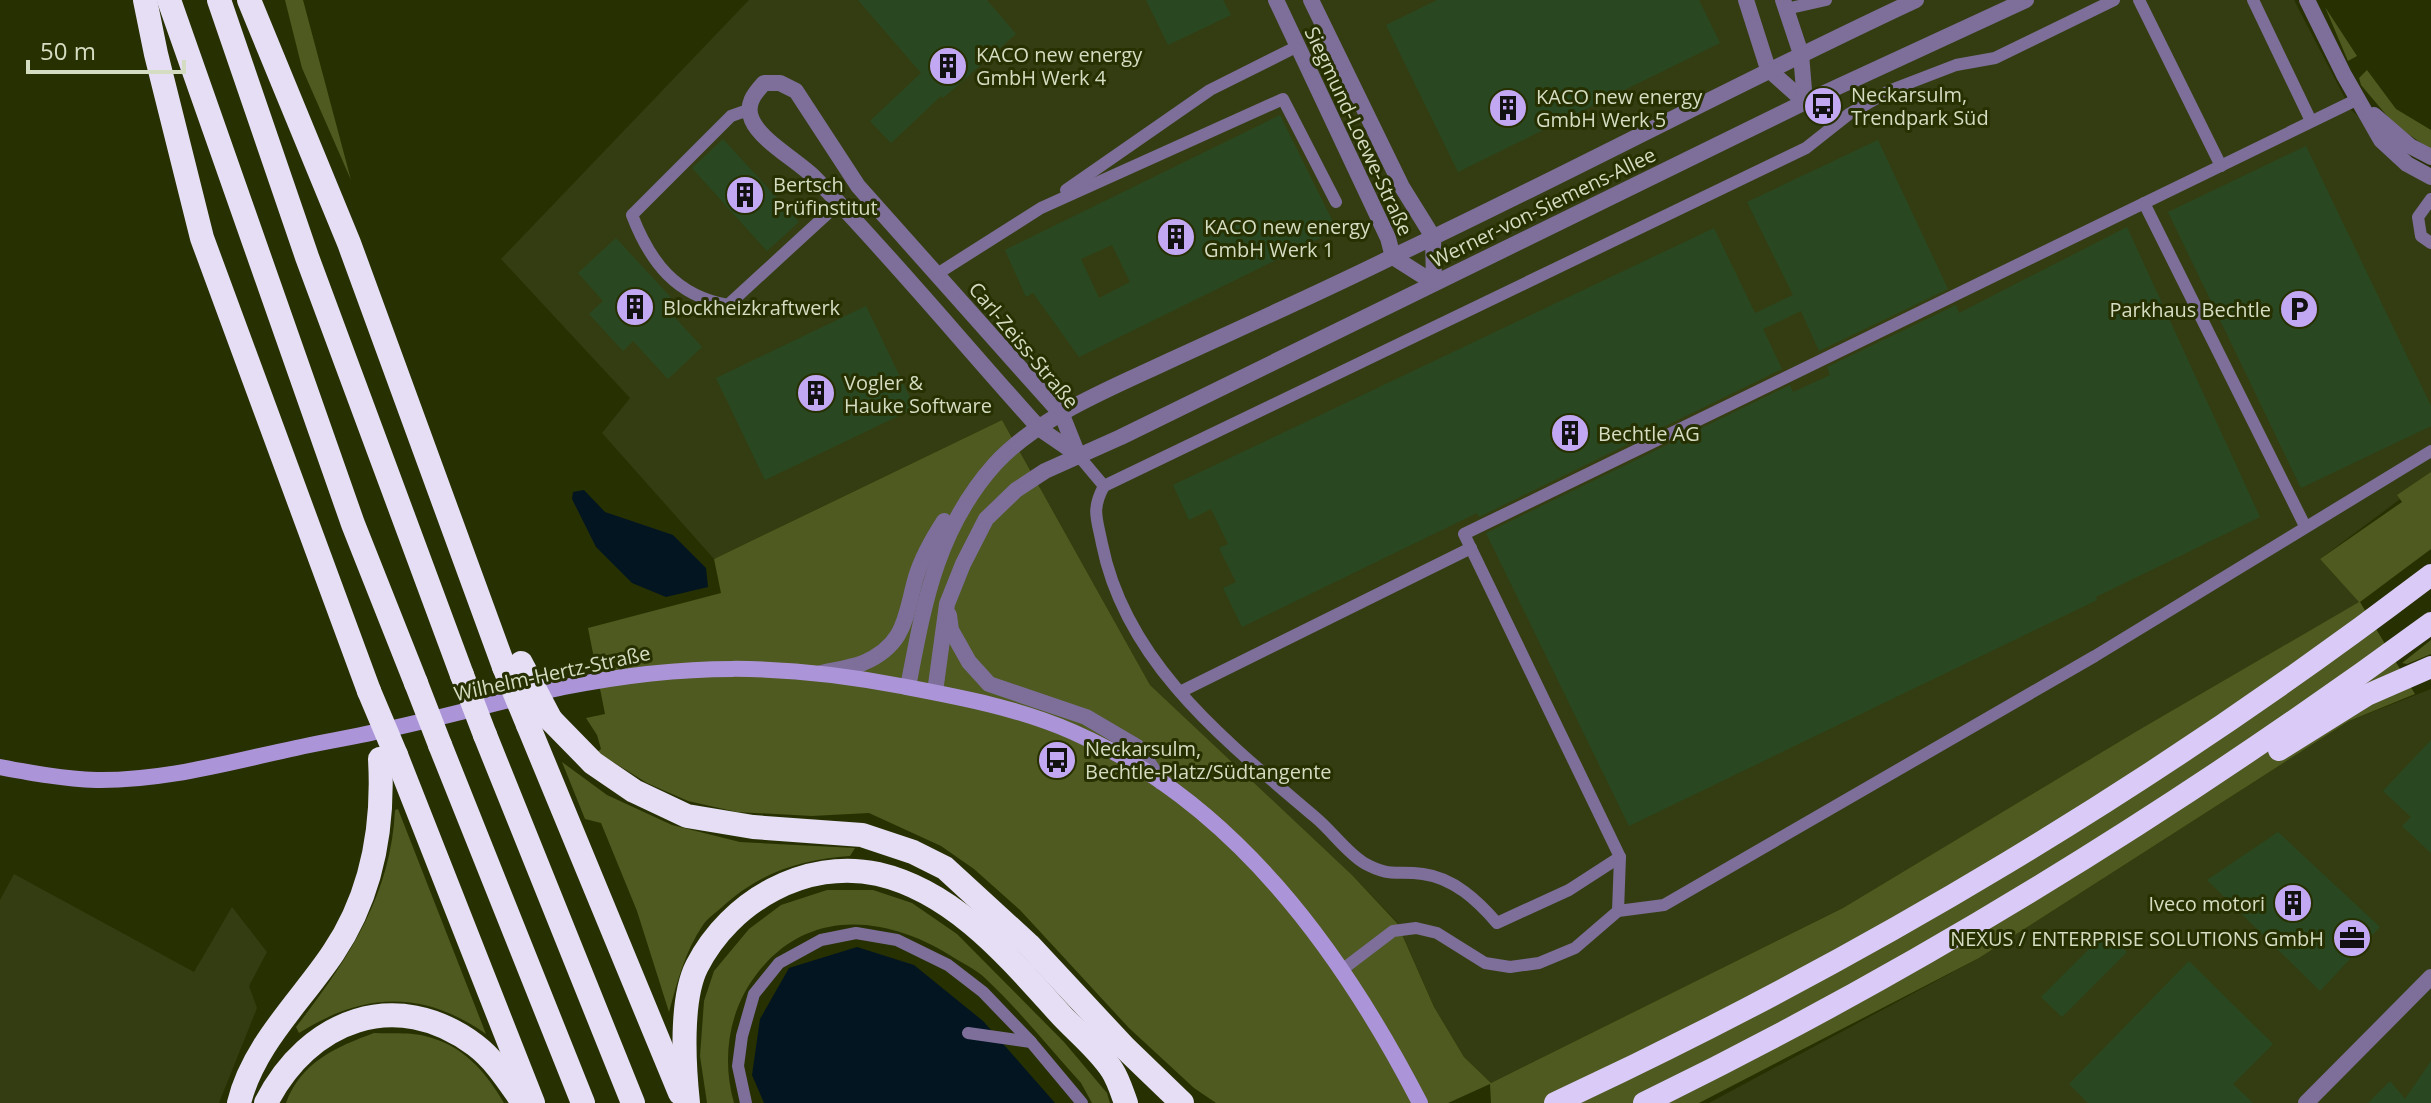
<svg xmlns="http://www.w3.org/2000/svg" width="2431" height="1103" font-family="'Open Sans',sans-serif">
	<rect width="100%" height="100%" fill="#273000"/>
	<g fill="#343d11">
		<polygon points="749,0 2294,0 2351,110 2431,180 2431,476 2320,559 2360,602 2137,731 1843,908 1491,1083 1464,1057 1434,1007 1397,922 1352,875 1150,685 1002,420 714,559 602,433 630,398 501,259"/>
		<polygon points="2431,689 2431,1103 1709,1103 1979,958 2349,721"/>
		<polygon points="14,874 194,972 232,907 267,952 249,986 257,1008 219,1103 0,1103 0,900"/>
	</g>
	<g fill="#4e5a1f">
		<polygon points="285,0 303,0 351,180 302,68"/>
		<polygon points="2325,7 2357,56 2348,61"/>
		<polygon points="2367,70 2396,109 2431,130 2431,150 2394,124 2361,85 2359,78"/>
		<polygon points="1002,420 1150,685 1352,875 1397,923 1434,1007 1464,1057 1491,1083 1843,908 2137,731 2359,602 2320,559 2402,502 2397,495 2431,472 2431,549 2360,602 2415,694 2349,721 1979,958 1699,1103 1491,1103 1490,1084 1448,1103 1216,1103 1194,1088 1129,1028 1020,910 974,869 941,846 869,813 812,816 737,812 688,801 647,783 597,752 601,749 597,735 586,718 605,714 588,628 721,593 714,559"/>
		<polygon points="2431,640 2431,654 2407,664 2402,663"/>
		<path d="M562,762L607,795L672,825L740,842L855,848L850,856C800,859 757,874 721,908C715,913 707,919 703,925C685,951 677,983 669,1012L637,911L601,823L585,819Z"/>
		<path d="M398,809L486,1034C423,990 364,992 299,1033L296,1027C347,961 391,896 395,810Z"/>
		<path d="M827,890H873L912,903L957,934L1064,1042L1107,1093L1110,1103H1092L1081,1083C1050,1049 1020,1011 986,979C978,971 966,965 956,959C892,917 812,905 759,971C729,1008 721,1057 734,1103H707L700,1056L704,1001L714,971L749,929L781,905Z"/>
		<path d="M374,1033C390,1034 409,1032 425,1036C463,1045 485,1071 504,1103H286C301,1062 336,1047 374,1033Z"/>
	</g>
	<g fill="#031521">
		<polygon points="584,490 605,512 673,535 706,568 708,587 666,597 632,583 596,547 572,499 573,492"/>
		<polygon points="857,947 914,965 983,1021 1055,1103 764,1103 752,1075 760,1019 789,968"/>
	</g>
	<g fill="#294822" fill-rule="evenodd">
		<polygon points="858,0 987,0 1016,34 943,98 941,96 891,143 870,121 921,73"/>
		<polygon points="1146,0 1223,0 1231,15 1168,45"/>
		<polygon points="1437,0 1699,0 1720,43 1458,172 1386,25"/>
		<path d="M1280,115L1337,230L1079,357L1033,293L1026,297L1005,250ZM1112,245L1130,282L1099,298L1081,259Z"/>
		<polygon points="723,139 799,222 767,251 692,168"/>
		<polygon points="1878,140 1948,289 1819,351 1801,311 1763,329 1782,369 1479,517 1477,513 1242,627 1223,588 1236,582 1219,548 1228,544 1211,509 1189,520 1173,485 1714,228 1755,313 1793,295 1747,202"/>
		<polygon points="2306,146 2431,406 2431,426 2301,488 2168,212"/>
		<polygon points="2127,227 2260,517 2096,597 2097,600 1629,826 1486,533 1790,385 1793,392 1830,375 1827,367 1956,305 1959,313"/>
		<polygon points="616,238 676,303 668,310 702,347 668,379 633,341 623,351 589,314 603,301 578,273"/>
		<polygon points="866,306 915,408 765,480 716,378"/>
		<polygon points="2431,740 2431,853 2402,826 2411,817 2383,791"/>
		<polygon points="2278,832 2380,927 2320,991 2207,880"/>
		<polygon points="2106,932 2127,952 2062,1017 2041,997"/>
		<polygon points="2189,961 2273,1044 2233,1084 2253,1103 2088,1103 2069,1084"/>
		<polygon points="2431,1061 2431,1103 2368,1103 2390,1081 2405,1099"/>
	</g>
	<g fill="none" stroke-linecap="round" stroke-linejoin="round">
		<g stroke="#7d6f9a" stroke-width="12">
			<polyline points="2139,0 2221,166"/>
			<polyline points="2253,0 2311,121"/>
			<polyline points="1786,9 1826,0"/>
			<path d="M748,110L731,116L632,215C650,262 676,296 728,305L838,204"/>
			<polyline points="1066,190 1210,90 1298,46"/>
			<polyline points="2431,199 2418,217 2421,236 2431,243"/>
			<polyline points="2144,203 2305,526"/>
			<polyline points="937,274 1041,208 1283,99 1336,202"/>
			<polyline points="1078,455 1104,486 1806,148 1849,114 1891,90 1956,65 1995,58 2114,0"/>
			<path d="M1104,486C1091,510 1097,518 1102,544C1126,664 1227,742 1315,817C1332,831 1346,852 1364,863C1391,878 1396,870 1423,874C1454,878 1478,901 1497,923L1569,890L1620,857"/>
			<polyline points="1180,692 1471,548"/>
			<polyline points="1618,911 1620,857 1464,534 2358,99"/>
			<polyline points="1343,969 1393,931 1416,928 1437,933 1485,963 1510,967 1539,963 1575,948 1618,911 1664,905 2095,656 2431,451"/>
			<polyline points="968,1033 1031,1042"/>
			<polyline points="746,1103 738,1066 742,1036 754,994 779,963 821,940 856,933 897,940 948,965 983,992 1031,1042 1082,1103"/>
		</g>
		<g stroke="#7d6f9a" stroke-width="16">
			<polyline points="1276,0 1388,238 1393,257 1434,283 1433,237 1402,187 1311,0"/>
			<polyline points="1746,0 1768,69 1805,102"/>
			<polyline points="1783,0 1801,54 1805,102"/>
			<polyline points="2307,0 2344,75 2381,140 2407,164 2431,177"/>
			<path d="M764,83H780L796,91L858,186L1062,415L1078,455L1040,429C965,346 892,257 815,178C798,161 761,141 752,120C745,105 754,94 764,83Z"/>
			<polyline points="2374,115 2410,146 2431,157"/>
			<polyline points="949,615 951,630 969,662 989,684 1086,717 1137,747 1161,782"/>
			<path d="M821,673C834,670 850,668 863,663C907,644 905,615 916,577C922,557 933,538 944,521"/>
			<path d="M908,687C924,604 936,530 995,464C1039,416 1114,387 1171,360C1245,326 1319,293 1392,257C1568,174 1740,82 1916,0"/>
			<polyline points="935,692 947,604 963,564 986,519 1016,490 1045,471 1121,437 1805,102 2026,0"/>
			<polyline points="2306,1103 2431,977"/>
		</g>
		<path stroke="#ac94d9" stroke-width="16" d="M0,767C32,773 64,779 96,780C165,781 229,762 296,748C322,742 349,738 375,732C438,719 501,701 564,687C683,663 783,663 901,686C959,697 1019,708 1073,732C1234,802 1342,952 1420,1103"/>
		<g stroke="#dacaf8" stroke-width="22">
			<polyline points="2279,750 2367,695 2431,667"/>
			<path d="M1555,1103C1863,960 2161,781 2431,575"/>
			<path d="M1644,1103C1921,968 2183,805 2431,623"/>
		</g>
		<g stroke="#e5def4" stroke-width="24">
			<polyline points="145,0 156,54 202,238 369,691"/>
			<polyline points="169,0 353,524 416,683"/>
			<polyline points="219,0 307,257 462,675"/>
			<polyline points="249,0 349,243 504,667"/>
			<polyline points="551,720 593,763 634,791 687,816 753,827 862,835 913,852 945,868 1029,945 1125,1048 1182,1103"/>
			<polyline points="528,725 680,1093"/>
			<polyline points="485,735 633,1103"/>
			<polyline points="440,745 583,1103"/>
			<polyline points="396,755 533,1103"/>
			<path d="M239,1103C253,1045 301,1001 333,953C372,895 384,828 380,759"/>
			<path d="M266,1103C308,1020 396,986 475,1045C495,1060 508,1081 522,1101"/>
			<path d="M688,1103C684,1066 680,999 697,966C730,901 806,858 878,874C956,892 1011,960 1062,1016C1078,1033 1099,1050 1112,1070C1118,1079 1122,1092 1126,1103"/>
		</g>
		<g stroke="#e5def4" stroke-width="24">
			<polyline points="521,663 551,720"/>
			<polyline points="504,667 528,725"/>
			<polyline points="462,675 485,735"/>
			<polyline points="416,683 440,745"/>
			<polyline points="369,691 396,755"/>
		</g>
	</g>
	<defs>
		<g id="building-disc" transform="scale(2)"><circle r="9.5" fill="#c2a8f3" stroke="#273000"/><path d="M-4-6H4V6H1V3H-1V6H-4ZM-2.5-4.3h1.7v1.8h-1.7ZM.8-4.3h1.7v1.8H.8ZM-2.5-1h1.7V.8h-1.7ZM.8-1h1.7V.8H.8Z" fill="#111"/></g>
		<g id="bus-disc" transform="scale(2)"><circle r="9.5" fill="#c2a8f3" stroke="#273000"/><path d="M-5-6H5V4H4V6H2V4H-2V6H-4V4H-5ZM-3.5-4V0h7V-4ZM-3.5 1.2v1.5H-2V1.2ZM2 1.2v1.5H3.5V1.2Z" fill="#111"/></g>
		<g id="parking-disc" transform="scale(2)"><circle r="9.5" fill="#c2a8f3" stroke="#273000"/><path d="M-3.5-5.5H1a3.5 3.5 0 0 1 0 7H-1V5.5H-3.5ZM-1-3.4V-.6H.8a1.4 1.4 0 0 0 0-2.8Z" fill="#111"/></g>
		<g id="office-disc" transform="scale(2)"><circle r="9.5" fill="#c2a8f3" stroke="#273000"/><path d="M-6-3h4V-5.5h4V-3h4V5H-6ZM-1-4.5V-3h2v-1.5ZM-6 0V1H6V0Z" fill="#111"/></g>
	</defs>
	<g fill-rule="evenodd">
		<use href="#building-disc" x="948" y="66"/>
		<use href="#bus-disc" x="1823" y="106"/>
		<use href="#building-disc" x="1508" y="108"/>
		<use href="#building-disc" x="745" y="195"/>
		<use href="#building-disc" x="1176" y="237"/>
		<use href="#building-disc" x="635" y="307"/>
		<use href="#parking-disc" x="2299" y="309"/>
		<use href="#building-disc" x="816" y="393"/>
		<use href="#building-disc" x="1570" y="433"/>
		<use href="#bus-disc" x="1057" y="760"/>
		<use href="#building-disc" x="2293" y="903"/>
		<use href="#office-disc" x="2352" y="938"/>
	</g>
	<g text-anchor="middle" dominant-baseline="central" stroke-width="6" stroke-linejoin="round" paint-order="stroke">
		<g font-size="20" fill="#d4dcc2" stroke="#273000" text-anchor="start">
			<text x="976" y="54">KACO new energy<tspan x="976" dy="23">GmbH Werk 4</tspan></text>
			<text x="1851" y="94">Neckarsulm,<tspan x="1851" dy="23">Trendpark Süd</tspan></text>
			<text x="1536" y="96">KACO new energy<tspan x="1536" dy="23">GmbH Werk 5</tspan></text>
			<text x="773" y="184">Bertsch<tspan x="773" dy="23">Prüfinstitut</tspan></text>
			<text x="1204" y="226">KACO new energy<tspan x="1204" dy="23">GmbH Werk 1</tspan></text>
			<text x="663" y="307">Blockheizkraftwerk</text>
			<text x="2271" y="309" text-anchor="end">Parkhaus Bechtle</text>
			<text x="844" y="382">Vogler &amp;<tspan x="844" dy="23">Hauke Software</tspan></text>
			<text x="1598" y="433">Bechtle AG</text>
			<text x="1085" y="748">Neckarsulm,<tspan x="1085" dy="23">Bechtle-Platz/Südtangente</tspan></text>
			<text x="2265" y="903" text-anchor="end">Iveco motori</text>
			<text x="2324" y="938" text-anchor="end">NEXUS / ENTERPRISE SOLUTIONS GmbH</text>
		</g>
		<g font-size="20" fill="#d4dcc2" stroke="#273000">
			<text transform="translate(1359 131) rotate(65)">Siegmund-Loewe-Straße</text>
			<text transform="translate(1543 207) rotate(-26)">Werner-von-Siemens-Allee</text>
			<text transform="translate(1024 345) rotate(50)">Carl-Zeiss-Straße</text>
			<text transform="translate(552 673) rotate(-12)">Wilhelm-Hertz-Straße</text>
		</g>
	</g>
	<path d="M28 60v12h156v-12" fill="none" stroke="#d4dcc2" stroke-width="4"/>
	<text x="40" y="60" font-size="24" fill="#d4dcc2" stroke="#273000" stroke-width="6" paint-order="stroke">50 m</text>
</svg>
